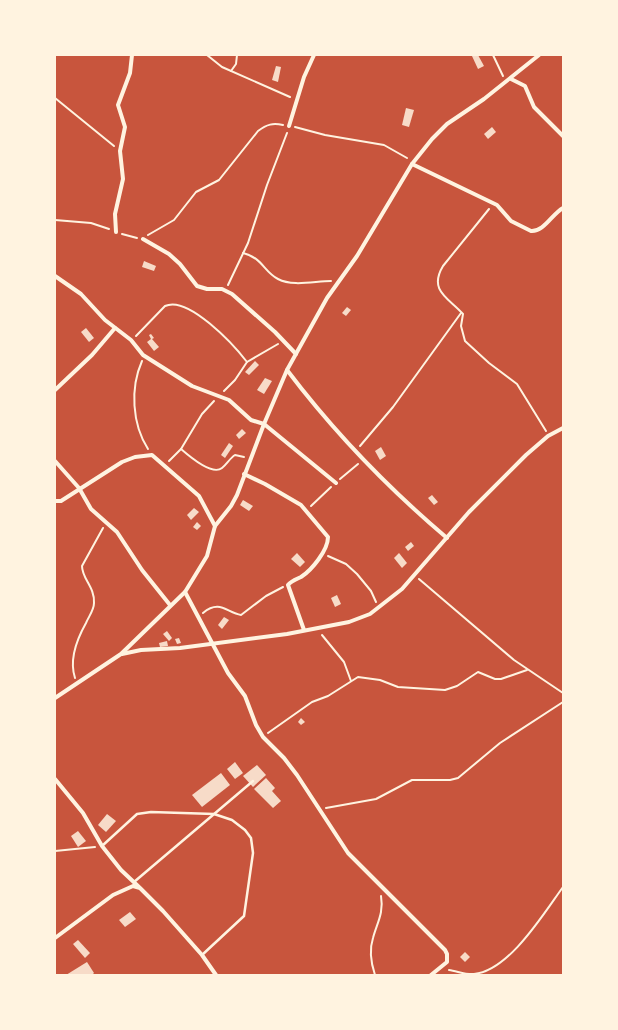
<svg xmlns="http://www.w3.org/2000/svg" width="618" height="1030" font-family="'Varela Round',sans-serif">
	<rect width="100%" height="100%" fill="#c8553d"/>
	<g fill="#f7dbc8">
		<polygon points="474,55 478,55 484,66 478,69 472,56"/>
		<polygon points="276,66 281,67 278,82 272,80"/>
		<polygon points="406,108 414,110 409,127 402,125"/>
		<polygon points="492,127 496,132 488,139 484,134"/>
		<polygon points="144,261 156,266 154,271 142,267"/>
		<polygon points="347,307 351,310 346,316 342,313"/>
		<polygon points="86,328 94,338 89,342 81,332"/>
		<polygon points="151,334 154,338 152,339 159,347 154,351 147,342 151,339 149,335"/>
		<polygon points="255,361 259,365 249,375 245,372"/>
		<polygon points="265,378 272,381 264,394 257,390"/>
		<polygon points="242,429 246,433 239,439 236,435"/>
		<polygon points="229,443 233,446 225,458 221,455"/>
		<polygon points="381,447 386,456 380,460 375,451"/>
		<polygon points="432,495 438,502 434,505 428,498"/>
		<polygon points="243,500 253,506 249,511 240,505"/>
		<polygon points="194,508 199,512 191,520 187,515"/>
		<polygon points="197,522 201,526 197,530 193,527"/>
		<polygon points="411,542 414,546 408,551 405,547"/>
		<polygon points="297,553 305,562 300,567 291,559"/>
		<polygon points="399,553 407,563 402,568 394,558"/>
		<polygon points="337,595 341,604 335,607 331,598"/>
		<polygon points="224,617 229,620 222,629 218,625"/>
		<polygon points="167,631 172,638 169,641 163,634"/>
		<polygon points="179,638 181,643 177,644 175,639"/>
		<polygon points="167,641 168,646 160,647 159,643"/>
		<polygon points="301,718 305,722 301,725 298,722"/>
		<polygon points="235,762 243,773 235,779 227,769"/>
		<polygon points="257,765 266,775 253,787 243,776"/>
		<polygon points="221,773 230,785 202,807 192,795"/>
		<polygon points="266,778 275,788 272,791 281,801 273,808 254,789"/>
		<polygon points="107,814 116,821 106,832 98,825"/>
		<polygon points="78,831 86,841 78,847 71,836"/>
		<polygon points="130,912 136,919 125,927 119,920"/>
		<polygon points="78,940 90,953 85,958 73,944"/>
		<polygon points="465,952 470,957 465,962 460,957"/>
		<polygon points="87,962 94,973 92,975 66,975"/>
	</g>
	<g fill="none" stroke-linecap="round" stroke-linejoin="round">
		<g stroke="#fff3e0" stroke-width="2">
			<polyline points="207,55 222,67 290,97"/>
			<polyline points="493,55 503,76"/>
			<polyline points="231,71 236,64 237,55"/>
			<polyline points="55,98 114,146"/>
			<polyline points="295,127 325,135 384,145 407,158"/>
			<path d="M489,209L443,266C428,291 449,298 463,314L461,326L465,341L489,363L517,384L546,431"/>
			<polyline points="55,220 91,223 109,229"/>
			<polyline points="122,234 137,238"/>
			<path d="M148,235L174,220L196,192L219,180L258,131C267,124 273,123 283,125"/>
			<path d="M243,253C263,258 263,271 278,279C293,287 315,281 331,281"/>
			<polyline points="228,285 248,243 267,185 287,133"/>
			<path d="M136,336L165,306C188,295 234,345 247,362"/>
			<path d="M142,361C130,388 132,424 148,449"/>
			<polyline points="224,391 235,380 247,362 278,344"/>
			<polyline points="360,446 393,407 461,313"/>
			<path d="M181,449C189,456 212,476 222,468C227,464 230,458 235,455L244,457"/>
			<polyline points="169,461 181,449 202,414 214,401"/>
			<polyline points="340,479 358,464"/>
			<polyline points="311,506 331,487"/>
			<polyline points="328,556 346,564 357,574 371,591 376,602"/>
			<polyline points="419,579 514,660 563,693"/>
			<path d="M203,613C220,599 227,613 241,615L266,596L283,587"/>
			<polyline points="322,635 344,662 351,681"/>
			<path d="M75,678C69,660 77,639 86,623C89,616 94,610 94,603C95,587 82,579 82,566L103,528"/>
			<polyline points="268,733 312,702 328,696 358,677 380,680 398,687 445,690 457,686 478,672 495,679 501,679 527,670"/>
			<polyline points="326,808 376,799 412,780 450,780 458,778 500,743 563,702"/>
			<polyline points="55,851 95,847"/>
			<path d="M449,970C457,971 466,975 474,974C509,971 544,913 563,887"/>
			<path d="M375,975C371,963 369,950 373,938C377,923 384,913 381,896"/>
		</g>
		<g stroke="#fff3e0" stroke-width="2.5">
			<polyline points="102,846 137,814 151,812 214,814 232,820 245,830 251,838 253,853 244,916 202,955"/>
			<polyline points="134,882 253,781"/>
		</g>
		<g stroke="#fff3e0" stroke-width="4">
			<polyline points="511,79 525,86 534,107 563,136"/>
			<polyline points="289,126 304,77 314,55"/>
			<path d="M412,164L497,205L511,221L531,231C544,232 552,214 563,208"/>
			<polyline points="116,232 115,214 123,179 120,151 125,127 118,105 130,73 132,55"/>
			<polyline points="143,239 169,254 180,264 197,286 207,289 222,289 232,294 275,332 296,354"/>
			<polyline points="55,276 81,294 105,320 131,340 143,355 192,386 229,400 251,420 264,424 336,483"/>
			<path d="M287,370C334,432 388,488 447,538"/>
			<polyline points="55,390 92,355 115,328"/>
			<polyline points="55,461 79,488 91,509 117,532 142,570 170,605"/>
			<path d="M244,474L265,484L301,505L328,537C328,550 312,570 301,577C297,579 291,581 288,585L304,630"/>
			<polyline points="55,501 61,501 122,462 135,457 152,455 199,496 215,526"/>
			<polyline points="185,592 228,673 245,696 256,725 263,737 284,758 297,775 348,853 445,950 447,954 447,962 431,975"/>
			<polyline points="122,654 141,650 180,648 287,634 349,622 370,614 402,589 469,512 526,455 548,436 563,428"/>
			<polyline points="55,698 121,654 185,592 207,556 215,526 231,506 237,495 264,424 287,370 327,298 357,256 412,164 432,139 447,124 484,99 539,55"/>
			<polyline points="55,779 83,813 102,846 121,870 139,887"/>
			<polyline points="55,938 113,895 133,886 140,888 163,911 202,955 216,975"/>
		</g>
	</g>
	<rect width="618" height="1030" fill="none" stroke="#fff3e0" stroke-width="112"/>
</svg>
